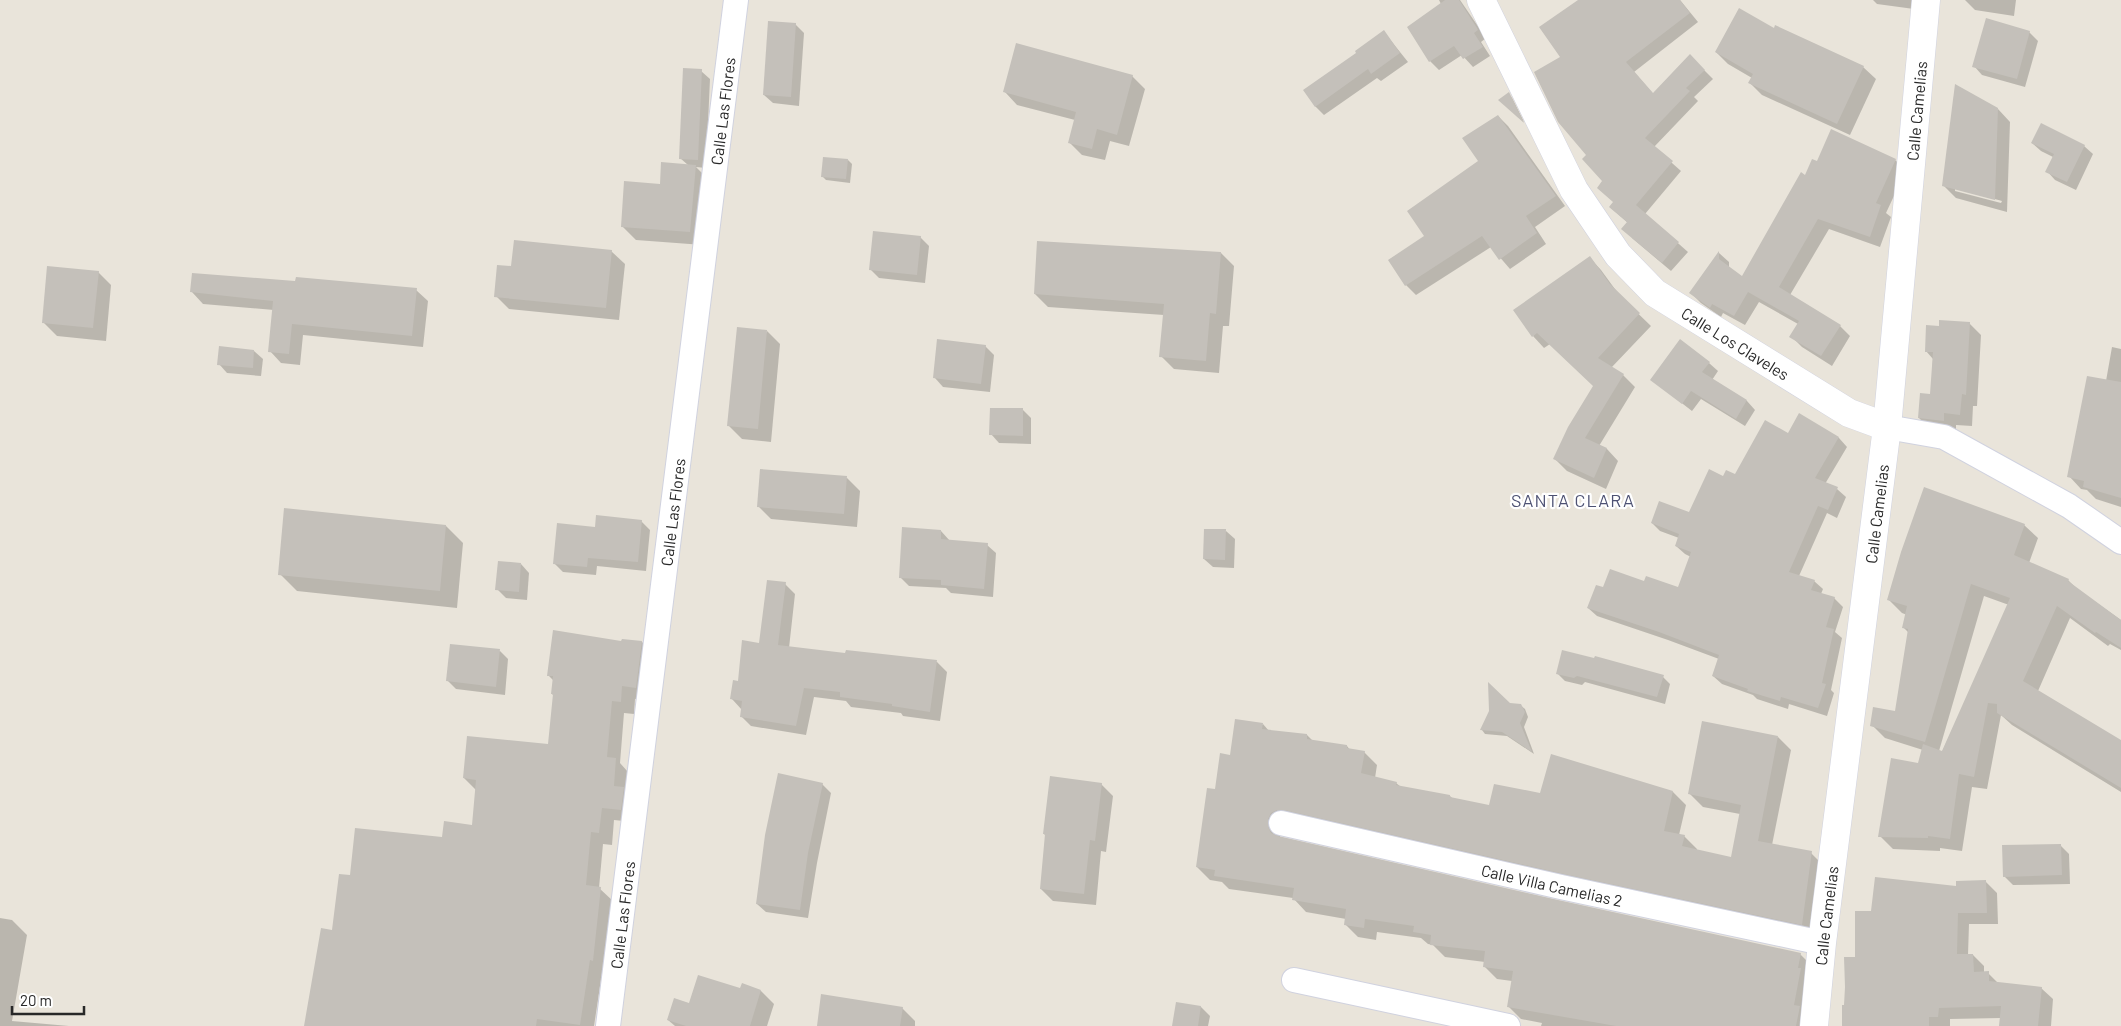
<svg xmlns="http://www.w3.org/2000/svg" width="2121" height="1026" font-family="Barlow,sans-serif">
	<rect width="100%" height="100%" fill="#e9e4da"/>
	<g fill="#0003" fill-rule="evenodd">
		<polygon points="1439,0 1460,0 1486,38 1481,42 1490,56 1473,67 1462,55 1439,70 1430,61 1409,27 1441,4"/>
		<polygon points="1580,0 1680,0 1698,22 1634,72 1653,94 1690,56 1713,79 1694,97 1698,101 1654,147 1681,171 1645,214 1688,252 1671,271 1632,238 1628,223 1610,207 1614,202 1604,181 1588,155 1562,57"/>
		<polygon points="1873,0 1915,0 1914,9 1877,4"/>
		<polygon points="1965,0 2016,0 2014,16 1975,10"/>
		<polygon points="795,24 804,33 799,106 773,103 764,95"/>
		<polygon points="1774,30 1863,67 1876,79 1850,135 1762,95 1750,83 1752,78 1728,64 1716,52"/>
		<polygon points="1384,32 1408,62 1381,81 1377,78 1324,115 1315,106 1358,53"/>
		<polygon points="2029,32 2038,41 2025,87 1982,75 1974,66"/>
		<polygon points="701,71 710,79 706,168 696,167 708,179 703,245 636,240 622,226 661,186 688,165 680,158"/>
		<polygon points="1132,76 1145,89 1129,146 1110,141 1105,160 1082,155 1070,143 1075,120 1017,105 1005,92"/>
		<polygon points="1508,94 1512,98 1524,122 1504,104"/>
		<path d="M1998,109L2010,122L2007,212L1956,198L1944,186ZM1955,188L2002,201L2001,203L1955,191Z"/>
		<polygon points="1498,116 1508,126 1565,206 1535,227 1546,244 1510,269 1491,247 1416,295 1406,285 1389,260 1426,236 1480,162"/>
		<polygon points="2032,143 2084,146 2093,154 2076,190 2055,180 2047,171 2053,157 2041,151"/>
		<polygon points="848,160 852,164 850,183 826,180 822,176"/>
		<polygon points="1895,160 1906,170 1886,213 1891,217 1880,247 1829,229 1790,295 1840,326 1850,336 1832,366 1802,347 1791,336 1798,324 1759,302 1745,325 1723,313 1721,317 1701,303 1691,293 1719,253 1729,262 1729,268 1742,278 1806,176 1818,163"/>
		<polygon points="920,237 929,246 925,283 879,278 870,269"/>
		<polygon points="611,251 625,264 619,320 509,309 496,296 512,267"/>
		<polygon points="1221,253 1234,266 1229,326 1223,326 1219,373 1174,369 1161,356 1164,315 1048,307 1035,294"/>
		<polygon points="1590,258 1601,270 1620,296 1651,326 1611,368 1623,375 1635,387 1599,446 1607,449 1618,461 1606,489 1567,471 1555,459 1594,386 1550,344 1544,348 1533,336"/>
		<polygon points="98,272 111,285 106,341 57,336 44,323"/>
		<polygon points="416,290 428,301 423,347 303,335 300,365 281,363 270,351 274,310 203,304 192,292"/>
		<polygon points="1969,323 1981,335 1977,406 1973,406 1972,426 1956,425 1956,433 1931,430 1919,418 1931,396 1933,359 1926,351 1940,327"/>
		<polygon points="767,331 780,344 771,442 742,439 729,426"/>
		<polygon points="985,346 994,355 990,392 943,387 935,378"/>
		<polygon points="2112,347 2121,349 2121,507 2096,499 2087,490 2081,489 2069,476 2106,381"/>
		<polygon points="254,351 263,359 261,376 227,373 219,364"/>
		<polygon points="1709,363 1718,371 1712,380 1747,401 1755,410 1745,426 1701,399 1692,411 1652,380"/>
		<polygon points="1023,410 1031,418 1031,444 999,443 991,434"/>
		<polygon points="1800,415 1839,438 1847,447 1825,484 1837,489 1846,497 1837,518 1827,513 1799,576 1814,581 1823,589 1821,594 1834,598 1843,607 1835,632 1842,638 1831,690 1834,693 1827,716 1789,704 1788,709 1757,699 1753,695 1722,684 1713,676 1719,659 1668,640 1597,616 1588,608 1604,589 1645,583 1679,589 1691,557 1685,554 1676,546 1679,538 1660,531 1652,523 1690,514 1724,478 1735,475 1788,435"/>
		<polygon points="847,478 860,491 857,527 771,519 758,506"/>
		<polygon points="641,521 650,530 646,571 597,566 596,575 563,572 554,563 596,528"/>
		<path d="M2024,525L2038,538L2029,563L2068,580L2077,589L2121,620V650L2110,644L2108,646L2070,618L2038,691L2121,742V792L2012,725L2001,715L1987,789L1972,787L1962,851L1940,848V851L1893,849L1880,836L1919,765L1923,750L1885,738L1872,725L1896,712L1909,633L1903,627L1907,615L1902,613L1889,600ZM1984,596L2009,605L1942,752L1939,751Z"/>
		<polygon points="446,526 463,543 457,608 297,591 280,574"/>
		<polygon points="941,531 950,541 987,545 996,553 993,597 951,593 946,588 909,586 901,578"/>
		<polygon points="1226,531 1235,539 1234,568 1213,567 1204,559"/>
		<polygon points="521,564 529,573 527,600 506,598 497,589"/>
		<polygon points="785,584 795,594 789,648 846,655 937,662 947,672 940,721 903,716 901,713 851,707 846,701 814,697 806,735 751,726 741,716 742,710 732,699 760,644"/>
		<polygon points="642,642 655,655 649,700 635,699 634,714 624,713 620,763 628,772 634,822 614,820 612,845 603,844 599,888 613,901 606,973 602,973 594,1026 305,1026 351,877 473,826 476,790 464,778 549,745 554,696 552,694 554,681 548,675 622,643"/>
		<polygon points="500,651 508,659 505,695 456,689 447,680"/>
		<polygon points="1558,674 1663,677 1670,684 1665,704 1585,682 1582,685 1565,681"/>
		<polygon points="1509,704 1520,705 1525,709 1528,717 1524,727 1534,754 1507,736 1485,734 1482,730 1490,711"/>
		<polygon points="1263,724 1269,731 1307,735 1314,742 1347,746 1350,750 1364,752 1377,765 1375,778 1396,783 1401,787 1450,796 1452,798 1490,807 1541,794 1673,792 1686,805 1679,835 1684,836 1697,849 1697,851 1732,859 1740,814 1703,807 1690,794 1778,737 1791,750 1772,845 1811,853 1824,866 1814,937 1280,834 1280,838 1558,902 1800,954 1813,967 1811,1026 1541,1026 1542,1023 1521,1019 1508,1006 1512,981 1497,979 1484,966 1485,962 1445,957 1433,945 1428,944 1421,938 1377,932 1376,940 1358,937 1345,924 1346,919 1306,912 1293,898 1229,889 1222,882 1210,880 1197,867 1216,790 1231,756"/>
		<polygon points="822,784 831,793 817,863 808,918 766,912 757,904"/>
		<polygon points="1101,784 1113,796 1106,852 1101,851 1096,905 1053,901 1041,889 1046,836 1044,834"/>
		<polygon points="2060,845 2069,854 2070,884 2013,885 2004,876"/>
		<polygon points="1985,881 1997,893 1998,924 1969,924 1968,955 1973,955 1984,966 1984,973 1988,973 1999,984 2041,988 2053,999 2051,1026 2000,1026 2001,1018 1950,1019 1950,1026 1844,1026 1845,1006 1856,958 1872,912 1957,887"/>
		<polygon points="0,918 12,920 27,935 12,1021 69,1026 0,1026"/>
		<polygon points="741,990 761,991 774,1004 767,1026 675,1026 668,1020 690,1005"/>
		<polygon points="1177,1003 1201,1007 1210,1016 1208,1026 1174,1026"/>
		<polygon points="902,1008 915,1021 915,1026 818,1026"/>
	</g>
	<g fill="#c4c0ba">
		<polygon points="1445,0 1459,0 1477,28 1478,30 1474,33 1483,47 1463,59 1454,46 1429,62 1407,27"/>
		<polygon points="1578,0 1680,0 1690,13 1626,62 1653,93 1690,54 1705,70 1686,88 1690,91 1645,138 1673,161 1636,205 1679,242 1662,263 1621,229 1627,222 1609,207 1613,202 1597,188 1602,181 1582,159 1586,155 1558,122 1534,72 1560,57 1539,27"/>
		<polygon points="1739,8 1774,28 1775,25 1864,66 1837,124 1748,83 1753,74 1715,52"/>
		<polygon points="1986,18 2030,31 2017,79 1972,67"/>
		<polygon points="768,21 796,23 791,97 763,95"/>
		<polygon points="1384,30 1400,53 1371,74 1368,69 1315,107 1303,90 1356,53 1355,51"/>
		<polygon points="1016,43 1133,75 1117,135 1097,129 1092,149 1068,143 1076,112 1003,92"/>
		<polygon points="683,68 702,69 698,160 679,159"/>
		<polygon points="1955,84 1998,108 1995,200 1942,186"/>
		<polygon points="1509,92 1524,123 1498,100"/>
		<polygon points="1498,115 1556,196 1526,216 1537,233 1499,260 1482,236 1405,286 1388,260 1424,236 1407,211 1478,161 1462,138"/>
		<polygon points="2041,123 2085,145 2067,182 2045,172 2054,154 2031,143"/>
		<polygon points="1831,129 1896,159 1876,203 1881,205 1870,237 1818,219 1779,287 1841,325 1821,356 1789,337 1799,321 1748,292 1734,316 1712,304 1710,308 1689,293 1719,251 1719,259 1742,276 1801,172 1805,175 1812,159 1817,161"/>
		<polygon points="823,157 848,159 846,179 821,177"/>
		<polygon points="661,162 696,165 690,232 621,227 624,181 660,184"/>
		<polygon points="873,231 921,236 917,275 869,270"/>
		<polygon points="514,240 612,250 606,308 494,297 497,265 511,266"/>
		<polygon points="1037,241 1221,252 1216,314 1210,313 1206,361 1159,357 1164,304 1034,294"/>
		<polygon points="1590,256 1610,284 1640,313 1598,358 1624,374 1585,438 1607,448 1594,478 1553,459 1568,427 1593,386 1537,333 1532,337 1513,310"/>
		<polygon points="47,266 99,271 93,328 42,323"/>
		<polygon points="192,273 295,281 296,277 417,288 412,336 292,324 289,354 268,352 273,301 190,292"/>
		<polygon points="1939,320 1970,322 1966,395 1962,394 1960,415 1944,413 1944,421 1918,418 1920,393 1930,394 1933,352 1925,352 1926,325 1939,326"/>
		<polygon points="737,327 767,330 758,429 727,426"/>
		<polygon points="937,339 986,345 981,384 933,378"/>
		<polygon points="1680,339 1710,362 1702,372 1747,400 1736,419 1691,391 1682,404 1650,380"/>
		<polygon points="219,346 254,350 253,368 217,365"/>
		<polygon points="2087,376 2121,382 2121,498 2083,487 2084,481 2067,477"/>
		<polygon points="990,408 1023,408 1023,436 989,435"/>
		<polygon points="1799,413 1839,437 1815,478 1838,487 1828,510 1818,506 1789,572 1815,580 1811,590 1835,597 1826,627 1834,629 1822,683 1826,684 1818,708 1781,697 1780,701 1747,691 1748,689 1712,676 1719,655 1659,632 1587,608 1596,585 1603,587 1610,569 1644,581 1646,576 1678,587 1691,552 1675,546 1679,534 1651,523 1659,501 1689,512 1709,469 1723,476 1726,470 1735,474 1765,420 1788,433"/>
		<polygon points="760,469 847,476 844,514 757,507"/>
		<polygon points="1924,487 2025,524 2014,555 2069,579 2068,581 2121,620 2121,648 2096,632 2095,633 2057,606 2023,681 2121,740 2121,788 1997,713 1997,704 1988,703 1974,777 1959,774 1950,839 1928,836 1928,838 1878,837 1891,758 1918,763 1923,744 1942,751 2010,598 1971,584 1925,742 1870,726 1873,707 1895,711 1908,629 1902,628 1907,606 1887,600 1901,552"/>
		<polygon points="284,508 446,525 440,591 278,575"/>
		<polygon points="596,515 642,520 638,562 588,558 587,567 553,564 557,523 595,527"/>
		<polygon points="902,527 941,530 941,539 988,543 984,589 941,585 941,580 899,578"/>
		<polygon points="1204,529 1226,529 1225,560 1203,559"/>
		<polygon points="498,561 521,563 519,592 495,590"/>
		<polygon points="767,580 786,582 778,645 845,653 846,650 937,660 930,712 892,706 892,704 840,697 840,692 804,688 796,726 740,717 742,701 730,699 733,680 738,681 742,640 759,643"/>
		<polygon points="553,630 621,641 622,639 642,641 636,688 622,686 621,702 612,701 607,757 616,758 614,786 624,787 621,810 602,808 599,833 591,832 586,885 601,887 593,961 590,960 580,1025 537,1019 536,1026 304,1026 321,928 332,930 339,874 350,875 355,828 442,837 444,821 472,825 476,780 463,778 467,736 548,744 553,694 551,694 553,676 547,676"/>
		<polygon points="450,644 500,649 496,687 446,681"/>
		<polygon points="1562,650 1594,658 1595,656 1664,675 1657,697 1577,676 1574,678 1556,674"/>
		<polygon points="1488,682 1510,703 1521,704 1525,712 1520,723 1532,752 1502,732 1480,730 1489,711"/>
		<polygon points="1235,719 1263,723 1262,729 1307,734 1307,739 1347,745 1347,748 1365,751 1361,773 1397,782 1396,785 1450,795 1450,797 1489,805 1494,784 1540,793 1551,754 1673,791 1664,831 1685,835 1682,846 1731,857 1741,805 1688,794 1702,721 1778,736 1758,841 1812,851 1802,925 1564,874 1284,810 1277,810 1271,813 1268,819 1268,827 1271,833 1278,836 1558,900 1801,953 1798,968 1801,968 1794,1005 1800,1006 1796,1026 1616,1026 1507,1007 1513,971 1483,967 1485,951 1430,945 1431,935 1413,932 1414,926 1365,919 1364,928 1344,925 1346,909 1292,900 1294,888 1214,876 1215,870 1196,867 1207,788 1215,789 1220,753 1230,755"/>
		<polygon points="778,773 823,783 808,853 800,910 756,904 765,835"/>
		<polygon points="1050,776 1102,783 1095,841 1090,840 1084,894 1040,889 1045,834 1043,834"/>
		<polygon points="2061,844 2062,875 2003,877 2002,845"/>
		<polygon points="1875,877 1956,886 1956,881 1986,880 1987,913 1958,913 1957,954 1973,954 1974,972 1989,971 1989,981 2042,987 2038,1026 1999,1026 2001,1006 1939,1008 1938,1017 1929,1017 1929,1026 1842,1026 1842,1005 1844,1005 1845,987 1844,957 1855,957 1855,911 1871,911"/>
		<polygon points="698,975 740,988 742,983 761,990 750,1026 686,1026 667,1020 674,998 689,1003"/>
		<polygon points="821,994 903,1007 900,1026 817,1026"/>
		<polygon points="1176,1002 1201,1006 1198,1026 1172,1026"/>
	</g>
	<g fill="none" stroke-linecap="round" stroke-linejoin="round">
		<g stroke="#d0d2df" stroke-width="26">
			<g id="street">
				<polyline points="1887,427 1944,437 2069,506 2121,542"/>
				<path id="s1" d="M1281,823L1561,887L1822,943"/>
				<polyline points="1294,980 1508,1026"/>
				<path id="s2" d="M608,1026L736,0"/>
			</g>
		</g>
		<g stroke="#d0d2df" stroke-width="29">
			<g id="secondary">
				<path id="s3" d="M1481,0L1574,190L1618,255L1655,293L1849,413L1887,427"/>
				<path id="s4" d="M1814,1026L1822,943L1887,427L1926,0"/>
			</g>
		</g>
		<use href="#street" stroke="#fff" stroke-width="24"/>
		<use href="#secondary" stroke="#fff" stroke-width="28"/>
	</g>
	<g text-anchor="middle" dominant-baseline="central" stroke-width="4.5" stroke-linejoin="round" paint-order="stroke">
		<g font-size="16" fill="#282828" stroke="#fff">
			<text stroke="none"><textPath href="#s2" startOffset="922">Calle Las Flores</textPath></text>
			<text stroke="none"><textPath href="#s4" startOffset="921">Calle Camelias</textPath></text>
			<text stroke="none"><textPath href="#s3" startOffset="438">Calle Los Claveles</textPath></text>
			<text stroke="none"><textPath href="#s2" startOffset="518">Calle Las Flores</textPath></text>
			<text stroke="none"><textPath href="#s4" startOffset="516">Calle Camelias</textPath></text>
			<text stroke="none"><textPath href="#s1" startOffset="278">Calle Villa Camelias 2</textPath></text>
			<text stroke="none"><textPath href="#s2" startOffset="112">Calle Las Flores</textPath></text>
			<text stroke="none"><textPath href="#s4" startOffset="111">Calle Camelias</textPath></text>
		</g>
		<g font-size="18" letter-spacing="1" fill="#4d5173" stroke="#fff">
			<text x="1573" y="500">SANTA CLARA</text>
		</g>
	</g>
	<path d="M12 1006v8h72v-8" fill="none" stroke="#282828" stroke-width="2.5"/>
	<text x="20" y="1006" font-size="15" fill="#282828" stroke="#ffffff" stroke-width="4" paint-order="stroke">20 m</text>
</svg>
